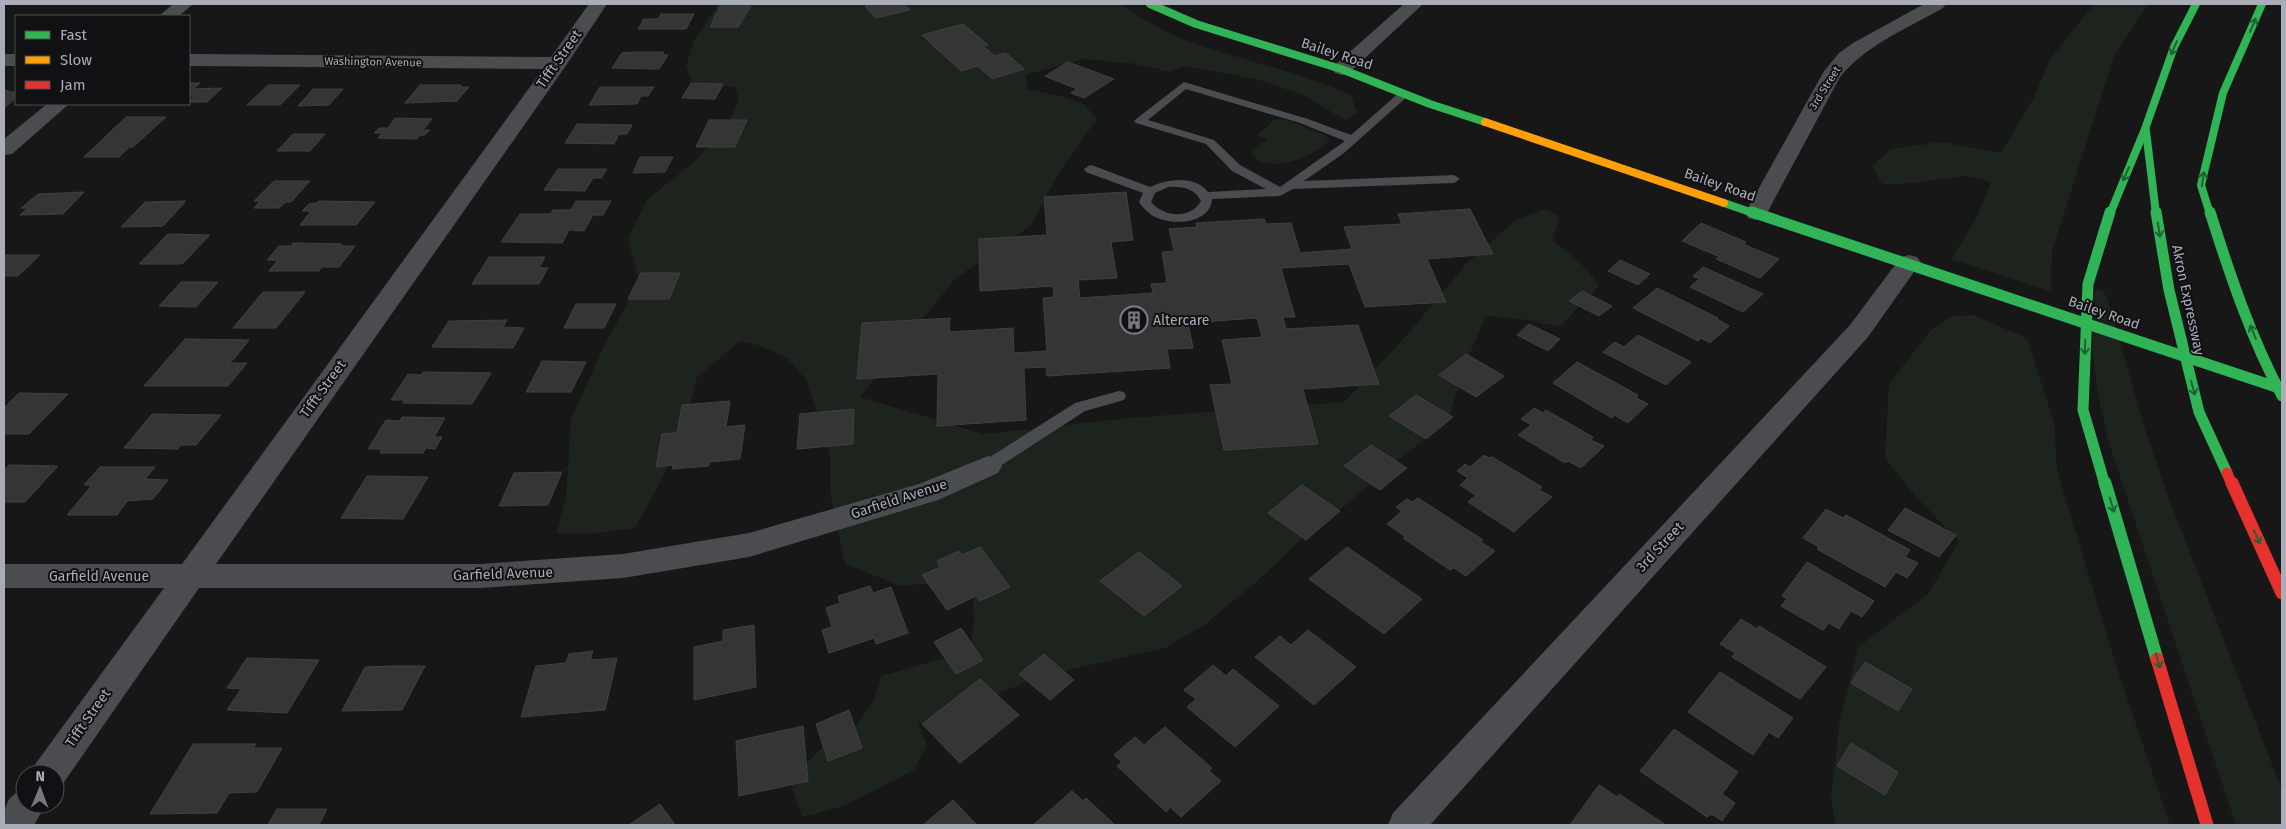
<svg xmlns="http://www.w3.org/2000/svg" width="2286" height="829" font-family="'Fira Sans',sans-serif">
	<rect width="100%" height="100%" fill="#171717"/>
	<g fill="#1d241e">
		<path d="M718,4H1120C1139,16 1159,29 1180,38C1236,59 1296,71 1351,95L1357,113L1345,120L1303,95L1256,79L1184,66L1170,72L1137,64L1084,59L1025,75L1028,89L1060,96L1084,104L1097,119L1060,171L1031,225L955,279L860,397L984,434L1129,418L1344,402L1408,334L1467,263L1517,219L1546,209L1559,217L1553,240L1588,270L1599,286L1560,327L1521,319L1486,316L1469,355L1447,422L1391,465L1346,505L1307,533L1264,575L1207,623L1165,648L1045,675L918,724L927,745L914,770L844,806L802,817L792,787L801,768L824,746L857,725L873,702L881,676L970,651L974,620L972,583L899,585L845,564L830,492V455L807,381L787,358L758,345L740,341L697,377L682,435L662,479L635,528L597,533H556L566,498L571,419L605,344L639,282L628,238L647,200L695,161L727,127L739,98L734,87L692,83L686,66L694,41Z"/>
		<polygon points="2094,4 2148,4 2114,56 2052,251 2051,292 1951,259 1976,219 1991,182 1967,176 1903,184 1882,184 1872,166 1891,149 1942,142 2001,153 2034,97 2050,59"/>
		<path d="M1279,119L1286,120L1327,136L1330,140C1314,156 1267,178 1251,152L1267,140L1257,135L1273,121Z"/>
		<polygon points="2095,289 2102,290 2107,297 2144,426 2169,499 2282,790 2282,825 2236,825 2109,443 2098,394 2092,348"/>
		<polygon points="1973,315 2027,338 2054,423 2057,470 2115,662 2170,825 1836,825 1831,797 1839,725 1858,647 1928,594 1959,541 1915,496 1885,458 1889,384 1931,330 1952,316"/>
	</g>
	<g fill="#353536" stroke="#3f4043">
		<polygon points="873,4 904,4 910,10 876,18 865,6"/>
		<polygon points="720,6 751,6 738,27 710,27"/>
		<polygon points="661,14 694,14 686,29 638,29 644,19 658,19"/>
		<polygon points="963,24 988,45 983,46 995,56 1006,53 1024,69 992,79 978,66 961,71 922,35"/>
		<polygon points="633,52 664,52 662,55 668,55 659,69 612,68 622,53"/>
		<polygon points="1068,62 1114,79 1084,98 1071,93 1077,89 1045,76"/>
		<polygon points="189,83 200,83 193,89 222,88 207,102 189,102 194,96 189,96"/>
		<polygon points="691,83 723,84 715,99 682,98"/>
		<polygon points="268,85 300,85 280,105 247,105"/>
		<polygon points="420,85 461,85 460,87 469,87 457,101 405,103"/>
		<polygon points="600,87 654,87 648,96 641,96 637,104 589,105"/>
		<polygon points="313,89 343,89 329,105 298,106"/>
		<polygon points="4,90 16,93 16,98 4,108"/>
		<polygon points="126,117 166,117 133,147 129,147 119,157 84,157"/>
		<polygon points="395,118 432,119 423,130 430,130 425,135 420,135 417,139 378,138 383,133 374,133 379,128 388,128"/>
		<polygon points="709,120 747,120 735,147 696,147"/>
		<polygon points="577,124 632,125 627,134 619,134 614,144 565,143"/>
		<polygon points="293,134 325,134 310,151 277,151"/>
		<polygon points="640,157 673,157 665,172 633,173"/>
		<polygon points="558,169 607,169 601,178 593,178 585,191 544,190"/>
		<polygon points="274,181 310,181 291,202 286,202 279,208 254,208 260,201 254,201"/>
		<polygon points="84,192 63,214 20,215 28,208 21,208 38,194"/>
		<polygon points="1126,192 1133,240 1111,242 1117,278 1078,280 1080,298 1153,293 1151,284 1167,283 1162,252 1174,251 1169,229 1197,227 1196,223 1264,219 1266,224 1291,223 1300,253 1352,249 1344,227 1402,224 1398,214 1470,209 1493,254 1427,259 1446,302 1365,307 1349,264 1281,268 1295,317 1283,317 1286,329 1358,325 1379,384 1303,389 1318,444 1224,450 1210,385 1232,384 1222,340 1262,337 1257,318 1188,323 1193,348 1167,349 1170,368 1047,376 1046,367 1024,368 1026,420 937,426 938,374 857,379 862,323 950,318 949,332 1013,328 1014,353 1047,351 1043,298 1054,297 1053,286 980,291 979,239 1047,235 1044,197"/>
		<polygon points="186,201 163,226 121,227 145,202"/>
		<polygon points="318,201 375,202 356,225 300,225 311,211 302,211 309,204 317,203"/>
		<polygon points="576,201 611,201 603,215 593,215 584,231 569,230 562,243 501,242 520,214 550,214 553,210 571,210"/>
		<polygon points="1701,223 1746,242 1743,244 1779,259 1760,278 1716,259 1720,257 1682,241"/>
		<polygon points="168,234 210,235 182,264 139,264"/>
		<polygon points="293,243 342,244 340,246 355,246 339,267 322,267 319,271 269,271 278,260 267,260 279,246 291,246"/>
		<polygon points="4,255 40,255 18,276 4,276"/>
		<polygon points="489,257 545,257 539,268 548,268 539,284 472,284"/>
		<polygon points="1620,260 1650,274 1638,285 1608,271"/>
		<polygon points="1703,267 1763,294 1743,312 1690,287 1699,279 1693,276"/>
		<polygon points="641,273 680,273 669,299 628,299"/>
		<polygon points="181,282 218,282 196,307 159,306"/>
		<polygon points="1657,288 1718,318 1717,319 1729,326 1710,343 1701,338 1698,341 1633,308"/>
		<polygon points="1582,291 1612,306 1599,316 1569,301"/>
		<polygon points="263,292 305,292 276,328 233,328"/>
		<polygon points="576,304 616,304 604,328 564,328"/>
		<polygon points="507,320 503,327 524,328 513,348 432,347 449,321"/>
		<polygon points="1529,324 1560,339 1548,351 1517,335"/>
		<polygon points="1638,335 1691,362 1666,385 1603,352 1615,342 1624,347"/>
		<polygon points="185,339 249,340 233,360 227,363 247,363 228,386 144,386"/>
		<polygon points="1466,354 1504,376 1476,397 1439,375"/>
		<polygon points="542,361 586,362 571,392 526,392"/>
		<polygon points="1577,362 1638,395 1636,398 1648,404 1628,423 1614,415 1612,418 1553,383"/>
		<polygon points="423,372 491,373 472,404 403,403 404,400 391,400 408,374 421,375"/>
		<polygon points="19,393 68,394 29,434 4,434 4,408"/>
		<polygon points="1416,395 1453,417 1426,439 1389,416"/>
		<polygon points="730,401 726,427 745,425 740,459 710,462 709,466 672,469 673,465 656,467 662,434 677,433 682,405"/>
		<polygon points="1534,408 1543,413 1546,410 1593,437 1591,440 1604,446 1581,468 1568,461 1565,463 1518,435 1531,425 1521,419"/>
		<polygon points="854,409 853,444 797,449 800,414"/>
		<polygon points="152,414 221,415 196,445 181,445 178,449 124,448"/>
		<polygon points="402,417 445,418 434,437 442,437 435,449 426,448 423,453 380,453 382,449 368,449 386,420 400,421"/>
		<polygon points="1371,445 1407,468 1380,490 1344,466"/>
		<polygon points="1484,455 1489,458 1492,457 1542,487 1539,490 1552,497 1514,532 1468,502 1476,495 1460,485 1468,478 1457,471 1465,464 1470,467"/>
		<polygon points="9,465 58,466 25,502 4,502 4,470"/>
		<polygon points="100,467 155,467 145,479 168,480 153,499 127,501 117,515 67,515 92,485 84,485"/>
		<polygon points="562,472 548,505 499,506 514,473"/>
		<polygon points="367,476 428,477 403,519 341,518"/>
		<polygon points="1302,485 1340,511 1306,540 1268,513"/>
		<polygon points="1418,498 1483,540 1481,542 1495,551 1466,576 1454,568 1450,570 1403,538 1406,537 1387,524 1402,511 1396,507 1407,499 1412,502"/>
		<polygon points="1905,508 1956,535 1939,557 1888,530"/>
		<polygon points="1826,509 1843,518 1846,515 1910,550 1905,557 1918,563 1907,578 1896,572 1885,587 1817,549 1819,547 1803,538"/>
		<polygon points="980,547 1010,587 980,601 976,596 947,610 922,575 940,567 937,561 959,551 962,555"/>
		<polygon points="1347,547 1422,599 1384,634 1309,579"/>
		<polygon points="1139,552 1182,586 1144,616 1100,581"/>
		<polygon points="1807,562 1874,601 1862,617 1851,611 1839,629 1829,623 1823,630 1781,606 1787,599 1782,596"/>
		<polygon points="870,586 873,593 891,587 908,633 876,644 874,638 829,653 822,630 832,627 826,608 840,603 838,596"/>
		<polygon points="1741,619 1757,629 1759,626 1826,667 1800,699 1732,657 1735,653 1720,644"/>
		<polygon points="754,625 756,687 694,700 694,647 723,641 723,630"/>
		<polygon points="961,628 983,660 956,674 934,642"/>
		<polygon points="1308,630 1356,667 1314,705 1255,657 1280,636 1291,645"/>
		<polygon points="593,651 590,660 617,658 605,710 521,717 536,666 566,663 569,654"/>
		<polygon points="1044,654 1074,680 1050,700 1019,674"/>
		<polygon points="247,658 319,660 287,713 227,710 241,689 227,688"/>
		<polygon points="1865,662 1912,689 1898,711 1851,683"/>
		<polygon points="1213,665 1226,676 1233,669 1279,706 1235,747 1187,707 1196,699 1184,690"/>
		<polygon points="391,666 425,666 402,710 342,711 365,667"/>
		<polygon points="1720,672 1793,718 1778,738 1769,732 1753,755 1688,712"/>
		<polygon points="980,679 1019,715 960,763 922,724"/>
		<polygon points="849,710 862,748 828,761 816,724"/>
		<polygon points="803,726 808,781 739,796 736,741"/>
		<polygon points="1165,727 1212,768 1209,771 1221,781 1181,817 1170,807 1166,812 1117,766 1122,762 1114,755 1135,737 1144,745"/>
		<polygon points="1674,729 1738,772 1722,794 1735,803 1722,821 1712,814 1707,817 1640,771"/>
		<polygon points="1851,743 1898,772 1885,795 1837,766"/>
		<polygon points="193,744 256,744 253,748 282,748 257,792 229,793 217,813 150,814"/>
		<polygon points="1599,785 1617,797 1619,794 1666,825 1570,825"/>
		<polygon points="1072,791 1083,801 1086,798 1115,825 1033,825"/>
		<polygon points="953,800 977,825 923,825"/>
		<polygon points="660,804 675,825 629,825"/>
		<polygon points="277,809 327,809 319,825 268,825"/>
	</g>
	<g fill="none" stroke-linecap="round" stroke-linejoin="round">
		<g fill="#4b4c50" fill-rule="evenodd">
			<path d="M1184,82L1308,119L1351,135L1400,92H1408L1409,94L1408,96L1344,153L1304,181L1454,175L1460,179L1454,183L1293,189L1280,196L1212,199C1210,225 1171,226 1153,216C1147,212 1143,208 1139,202L1143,193L1086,172L1084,169L1090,165L1094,166L1150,187C1168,179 1194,175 1208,192L1266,189L1232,171L1206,144L1136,123L1134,121L1136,119ZM1186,89L1300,123L1345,141L1280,187L1240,165L1214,140L1148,120ZM1168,187C1181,186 1195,188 1201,201C1190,220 1164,217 1151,202L1155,193Z"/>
			<polygon points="1119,391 1124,392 1126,396 1124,400 1085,411 994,470 988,472 982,470 980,466 982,462 1075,403"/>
		</g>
		<g fill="#4b4c50" fill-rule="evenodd">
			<polygon points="173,4 193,4 179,16 159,16"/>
			<polygon points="589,4 607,4 565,67 216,564 480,564 623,554 749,533 919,484 988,456 998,459 1002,466 998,473 938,500 749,557 623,578 480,588 199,588 62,785 55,788 55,774 31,774 36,763 164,588 4,588 4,564 182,564 543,69 189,66 189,54 551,57"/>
			<polygon points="1404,4 1423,4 1349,73 1342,75 1335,73 1332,69 1335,65"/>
			<path d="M1924,4H1946L1943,8C1908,28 1866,45 1840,77L1767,213L1764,218L1756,220L1748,218L1745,213L1824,71L1839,53L1853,43Z"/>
			<rect x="4" y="54" width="12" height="12"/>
			<polygon points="47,104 69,104 12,154 4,155 4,139"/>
			<polygon points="1909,255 1917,257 1921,262 1868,337 1430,825 1388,825 1393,813 1850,325 1901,257"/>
			<path d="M25,788V804H46L34,825H4C4,807 6,796 25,788Z"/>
		</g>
		<g stroke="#30b455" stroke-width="8">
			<polyline points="1150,4 1196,24 1341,69 1430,104 1485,122"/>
			<polyline points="2146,131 2156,214"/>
			<polyline points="1724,203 1756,214"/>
			<polyline points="2110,214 2145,129 2174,47 2196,4"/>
			<polyline points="2210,214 2201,185 2223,93 2262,4"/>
		</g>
		<g stroke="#30b455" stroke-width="11">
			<polyline points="1752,212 2282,389"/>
			<polyline points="2156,212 2169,290 2199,412 2227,473"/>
			<path d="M2210,212C2230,275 2251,338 2282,396"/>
			<polyline points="2105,485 2083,410 2088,284 2110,212"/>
		</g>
		<polyline stroke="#30b455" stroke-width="13" points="2105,483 2157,659"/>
		<polyline stroke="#ff9f0a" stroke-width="8" points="1485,122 1724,203"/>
		<polyline stroke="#e5322d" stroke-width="11" points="2227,473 2232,485"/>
		<g stroke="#e5322d" stroke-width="13">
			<polyline points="2232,483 2282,593"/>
			<polyline points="2157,659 2207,825"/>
		</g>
	</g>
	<defs><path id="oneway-shaft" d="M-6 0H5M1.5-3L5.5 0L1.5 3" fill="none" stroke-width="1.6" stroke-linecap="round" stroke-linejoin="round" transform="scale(1.25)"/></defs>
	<g stroke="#206234">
		<use href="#oneway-shaft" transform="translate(2253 25) rotate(-67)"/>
		<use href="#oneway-shaft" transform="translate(2174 48) rotate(113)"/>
		<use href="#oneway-shaft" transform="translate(2126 174) rotate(114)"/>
		<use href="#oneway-shaft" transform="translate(2203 179) rotate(-81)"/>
		<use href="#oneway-shaft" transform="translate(2159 230) rotate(81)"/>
		<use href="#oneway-shaft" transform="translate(2253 332) rotate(-112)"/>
		<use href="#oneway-shaft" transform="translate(2085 347) rotate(92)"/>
		<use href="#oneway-shaft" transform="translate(2193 388) rotate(75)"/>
		<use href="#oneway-shaft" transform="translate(2112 505) rotate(73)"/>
		<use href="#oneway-shaft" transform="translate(2257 537) rotate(65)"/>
		<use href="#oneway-shaft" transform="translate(2158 661) rotate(73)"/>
	</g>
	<defs>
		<g id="building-ring" transform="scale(1.4375)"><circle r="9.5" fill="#111113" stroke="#757880" stroke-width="1.5"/><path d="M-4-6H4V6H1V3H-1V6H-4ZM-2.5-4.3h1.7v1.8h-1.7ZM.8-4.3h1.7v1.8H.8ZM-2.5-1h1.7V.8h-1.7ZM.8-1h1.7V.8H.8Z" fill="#757880"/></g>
	</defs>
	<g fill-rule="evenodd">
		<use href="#building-ring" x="1134" y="320"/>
	</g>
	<g text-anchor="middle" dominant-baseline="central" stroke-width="4" stroke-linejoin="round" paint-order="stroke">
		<g font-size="11" fill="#a8adb8" stroke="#111113">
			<text transform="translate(373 62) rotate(1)">Washington Avenue</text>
			<text transform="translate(1825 88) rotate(-58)">3rd Street</text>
		</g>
		<g font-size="14" fill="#a8adb8" stroke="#111113">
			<text transform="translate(1337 54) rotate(18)">Bailey Road</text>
			<text transform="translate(559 59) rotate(-55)">Tifft Street</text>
			<text transform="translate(1720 185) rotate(19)">Bailey Road</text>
			<text transform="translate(2188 300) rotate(78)">Akron Expressway</text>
			<text transform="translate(2104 313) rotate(19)">Bailey Road</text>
			<text transform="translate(323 389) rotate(-54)">Tifft Street</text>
			<text transform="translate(899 499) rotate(-18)">Garfield Avenue</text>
			<text transform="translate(1660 547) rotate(-47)">3rd Street</text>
			<text transform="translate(503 574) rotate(-2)">Garfield Avenue</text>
			<text x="99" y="576">Garfield Avenue</text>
			<text transform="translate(88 718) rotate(-55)">Tifft Street</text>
		</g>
		<g font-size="14" fill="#a8adb8" stroke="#111113" text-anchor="start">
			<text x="1153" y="320">Altercare</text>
		</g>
	</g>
	<rect width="2286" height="829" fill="none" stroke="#a8adb8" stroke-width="10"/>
	<rect x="15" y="15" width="175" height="90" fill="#111113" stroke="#4d4f55"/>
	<rect x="25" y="31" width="25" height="8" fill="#30b455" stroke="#4d4f55"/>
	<text x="60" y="40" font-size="15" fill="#a8adb8">Fast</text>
	<rect x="25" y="56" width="25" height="8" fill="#ff9f0a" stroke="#4d4f55"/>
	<text x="60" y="65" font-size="15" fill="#a8adb8">Slow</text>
	<rect x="25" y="81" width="25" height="8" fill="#e5322d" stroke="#4d4f55"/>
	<text x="60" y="90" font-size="15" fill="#a8adb8">Jam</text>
	<g transform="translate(40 789) rotate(1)"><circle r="24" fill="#111113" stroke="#4d4f55"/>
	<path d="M0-4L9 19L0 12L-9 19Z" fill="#757880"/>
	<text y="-8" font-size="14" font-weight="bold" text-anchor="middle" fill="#a8adb8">N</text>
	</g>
</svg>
